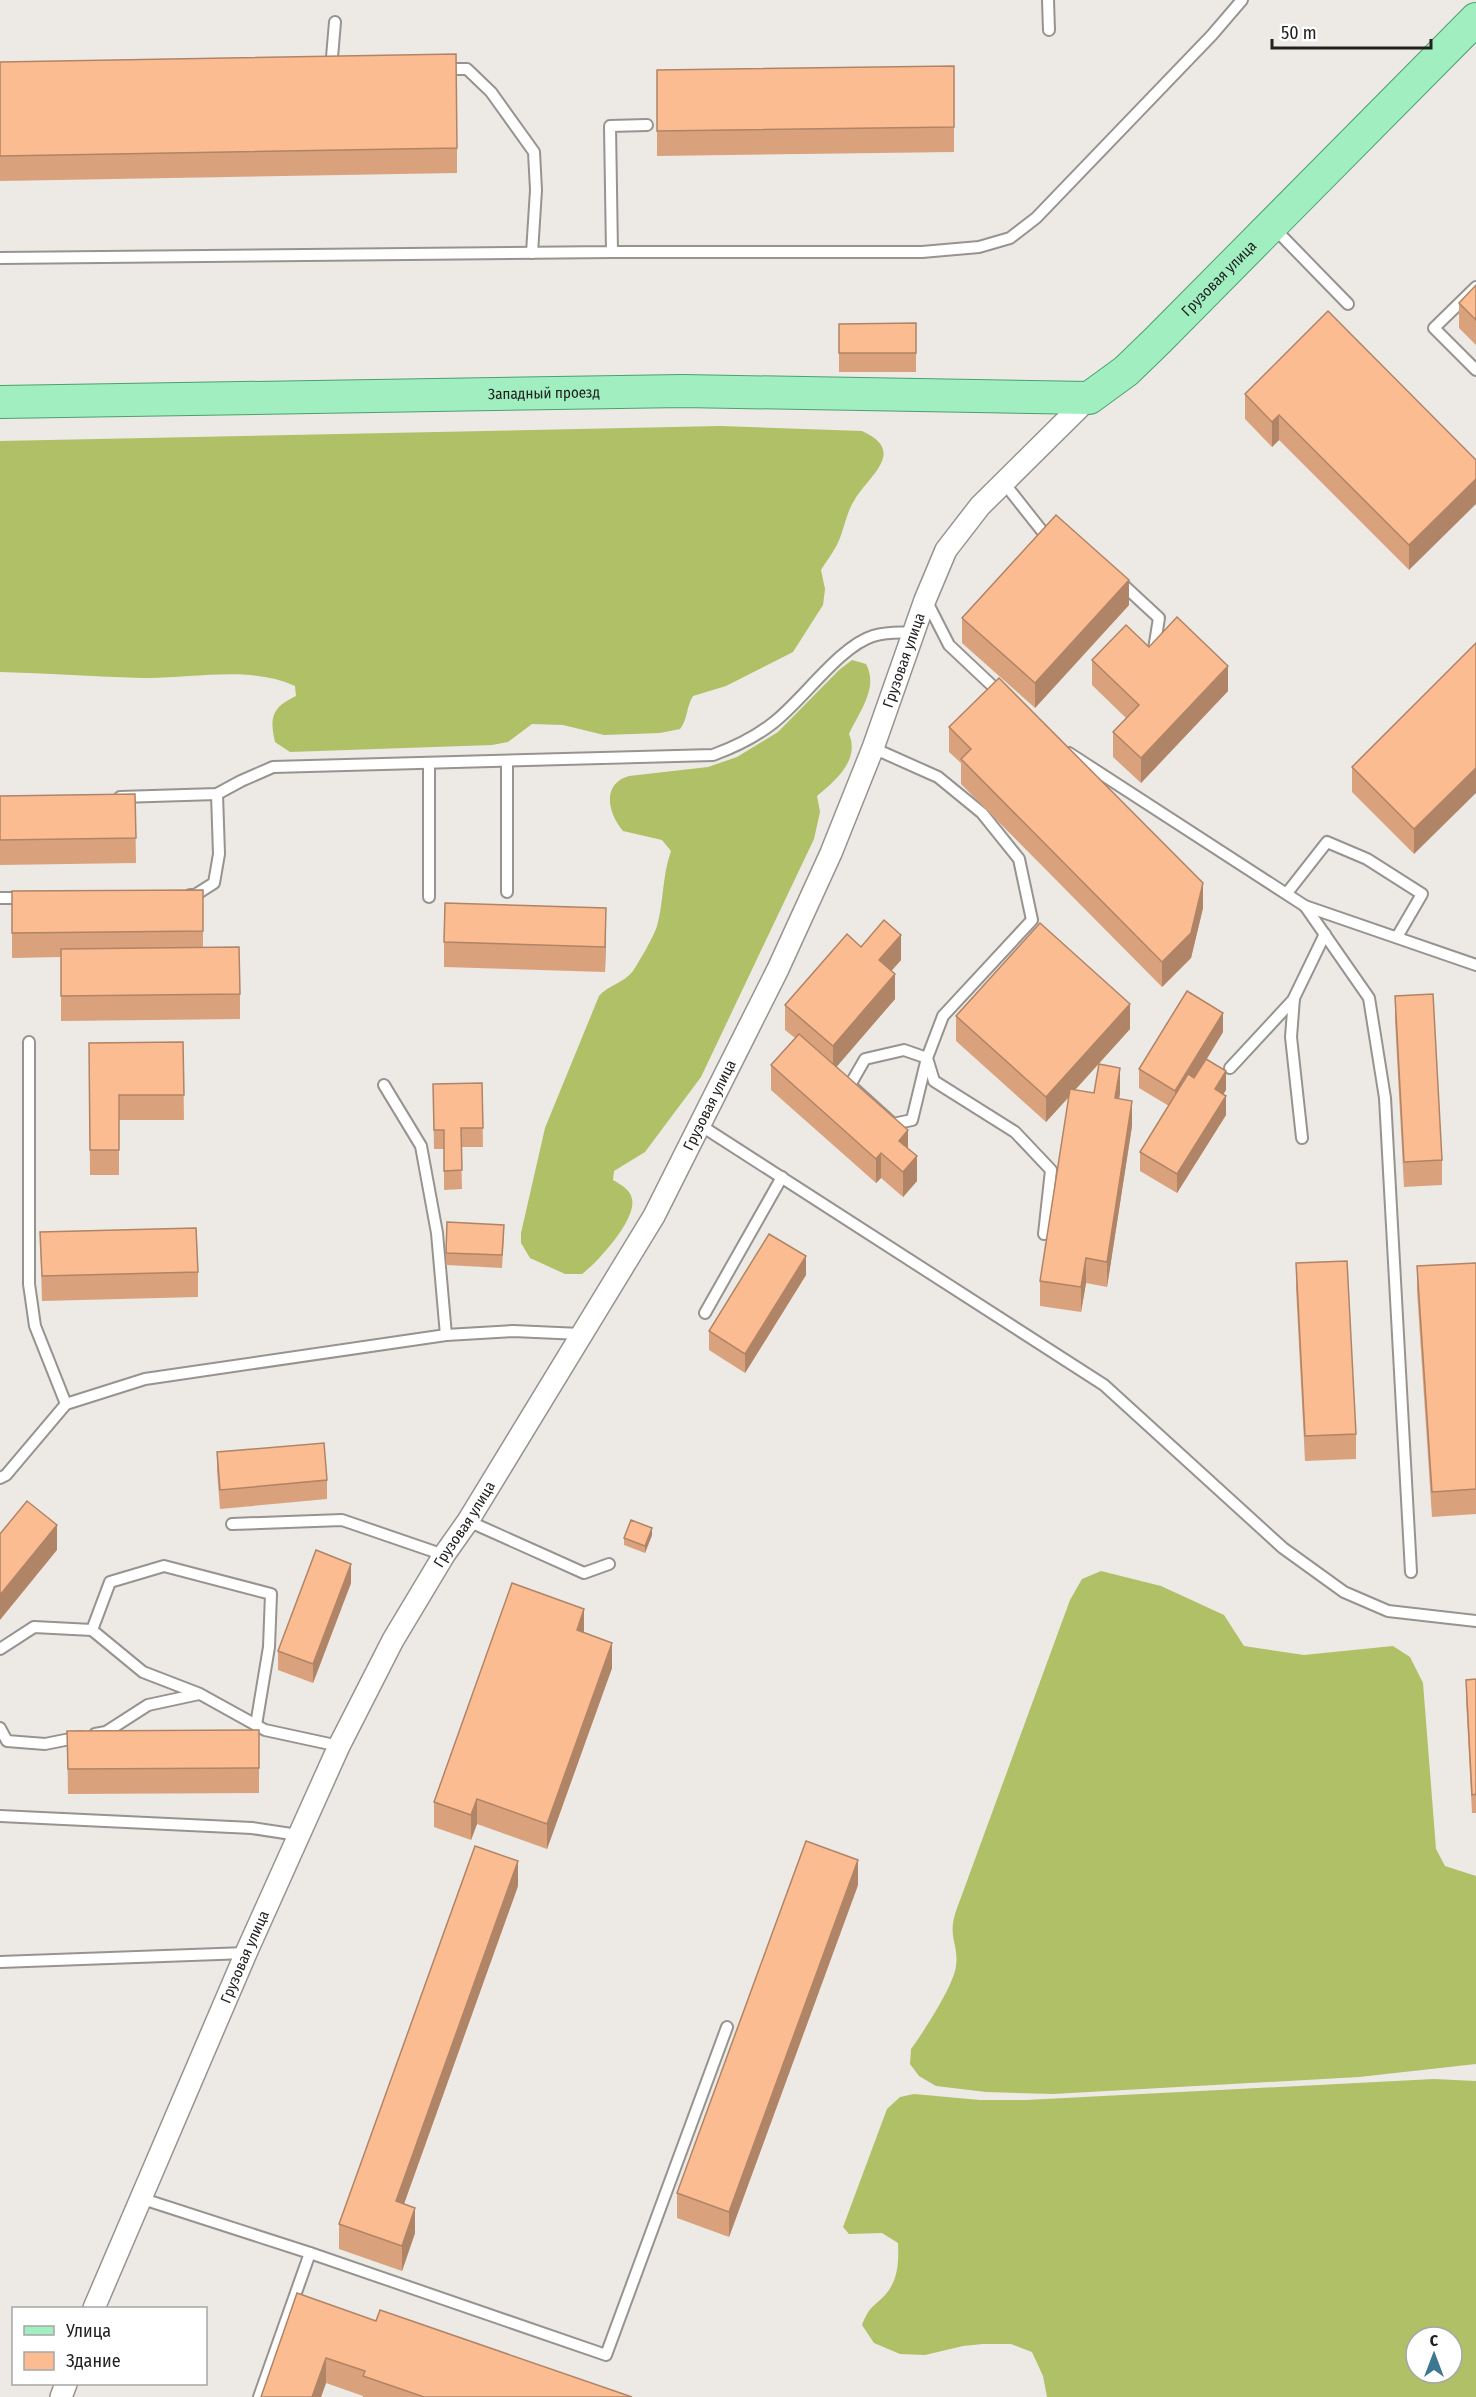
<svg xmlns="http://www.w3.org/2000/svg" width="1476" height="2397" font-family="'Fira Sans Condensed',sans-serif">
	<rect width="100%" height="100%" fill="#ede9e4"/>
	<g fill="#afc066" fill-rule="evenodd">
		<path d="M720,426L862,431C907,451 870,475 855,499C847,511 845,525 840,538C836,549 827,560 821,570L825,589L823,605L793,652L726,686L693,696C686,707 688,719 680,729L660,733L604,735L563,725L532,724L508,742L492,745L290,752L275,742C269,716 273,707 296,696L295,686C250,665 191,679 143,678C96,677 48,673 0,672V441Z"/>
		<path d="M852,660L866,664C879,688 859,712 849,734C860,760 836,780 817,796L820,812L814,839L701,1077L645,1152L614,1171L613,1180C621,1185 630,1189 632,1199C637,1219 597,1263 582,1274H565L530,1258L521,1243V1233L545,1128L599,996C608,985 624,983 633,971C639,962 654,936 657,926C664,901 662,876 671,851L662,840L623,831C608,813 601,784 629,776L708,767L737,757L778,732L839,670Z"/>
		<path d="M1101,1571L1161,1586L1224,1615L1244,1646L1304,1655L1393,1646L1410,1657L1423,1683L1436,1849L1445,1866L1476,1876V2064L1359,2077L1053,2094L986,2092L936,2086L919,2076L910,2064L911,2049C923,2033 954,1985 956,1966C959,1944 947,1937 956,1911L1070,1600L1082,1579Z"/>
		<path d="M1434,2079L1476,2081V2397H1047L1043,2376L1032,2352L1011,2344H983L963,2346L925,2355L900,2354L874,2343L862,2325C870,2305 873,2308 886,2294C898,2280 899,2261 898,2243L882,2233L849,2234L843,2227L887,2109L900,2097L914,2094L980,2100H1026ZM1416,2337H1452V2373H1416Z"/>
	</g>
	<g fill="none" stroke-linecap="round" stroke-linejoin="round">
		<g stroke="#97938f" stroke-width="14">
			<g id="lane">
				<polyline points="1048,0 1049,30"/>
				<polyline points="331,69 335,22"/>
				<polyline points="442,69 467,69 491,92 534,152 536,190 532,253"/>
				<polyline points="1272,226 1348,304"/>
				<polyline points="612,252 922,252 979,247 1010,238 1036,218 1212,35 1242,0"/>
				<polyline points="0,258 612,252 610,126 647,125"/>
				<polyline points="1476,287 1434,328 1476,370"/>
				<polyline points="1004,483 1046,536 1052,532"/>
				<polyline points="1119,581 1159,618 1154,649"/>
				<polyline points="926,600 949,645 1001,694"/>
				<polyline points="873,748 938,777 982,813 1019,859 1032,920 943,1016 927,1058 934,1081 1015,1132 1051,1170 1044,1234"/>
				<polyline points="1069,753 1305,906 1476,965"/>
				<polyline points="507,761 507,892"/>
				<polyline points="429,763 429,897"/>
				<path d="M120,797L217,794L241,781L273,767L713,755C735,747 754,738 773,723C802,701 840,646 873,636C887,632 900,632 914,633"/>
				<polyline points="1287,893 1327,842 1367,859 1422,894 1397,937"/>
				<polyline points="190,895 195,895 214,883 219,854 217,794"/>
				<polyline points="0,898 24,898"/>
				<polyline points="1305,906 1369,998 1385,1098 1411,1572"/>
				<polyline points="29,1042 29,1284 35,1326 66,1404"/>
				<polygon points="904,1050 927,1058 912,1120 893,1124 850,1085 865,1059"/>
				<polyline points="1230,1068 1294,999"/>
				<polyline points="384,1085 421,1146 437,1233 446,1335"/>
				<polyline points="700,1125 1104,1385 1283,1548 1344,1592 1388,1611 1476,1621"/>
				<polyline points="1302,1138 1291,1037 1294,998 1325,934"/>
				<polyline points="705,1313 782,1177"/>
				<polyline points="0,1478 6,1475 66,1404 145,1379 446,1335 513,1331 581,1334"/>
				<polyline points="468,1521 584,1573 609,1564"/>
				<polyline points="232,1524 342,1520 444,1555"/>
				<polyline points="92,1630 110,1582 164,1566 271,1594 269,1647 256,1725"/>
				<polyline points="0,1649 34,1627 92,1630 143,1672 200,1694 265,1730 339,1746"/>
				<polyline points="0,1728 7,1741 45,1744 80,1737"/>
				<polyline points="95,1734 106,1732 148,1705 199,1694"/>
				<polyline points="0,1816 252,1828 298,1835"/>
				<polyline points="0,1962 246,1953"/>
				<polyline points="143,2199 310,2253 606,2355 727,2027"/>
				<polyline points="259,2397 310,2253"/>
			</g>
		</g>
		<g stroke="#97938f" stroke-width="24">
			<g id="street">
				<path id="s1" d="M94,2308L246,1953L339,1746L393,1640L444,1555L468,1521L654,1216L778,969L831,853L873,748L925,600L946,550L980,506L1089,398"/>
				<polyline points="61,2397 66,2384"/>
			</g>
		</g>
		<g stroke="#4ca06e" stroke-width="34">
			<g id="primary">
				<path id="s2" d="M0,402L683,391L1089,398L1126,371L1158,340L1476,19"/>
			</g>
		</g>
		<use href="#lane" stroke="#fff" stroke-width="10"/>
		<use href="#street" stroke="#fff" stroke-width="21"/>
		<use href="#primary" stroke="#a1efc1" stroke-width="32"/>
	</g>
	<g fill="#d9a27d">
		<polygon points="0,62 457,148 457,173 0,181"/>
		<polygon points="657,70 954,127 954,152 657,156"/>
		<polygon points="1476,285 1476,345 1459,328 1459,303"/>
		<polygon points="916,323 916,372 839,372 839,324"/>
		<polygon points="1245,394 1476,460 1409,570 1279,440 1272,447 1245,419"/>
		<polygon points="1129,605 1035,708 962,643 962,618"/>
		<polygon points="1476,643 1414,854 1352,792 1352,767"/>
		<polygon points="1149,647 1228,691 1141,783 1113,757 1113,732 1126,718 1092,685 1092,660"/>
		<polygon points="949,727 1203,908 1191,958 1162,987 961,784 961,763 949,752"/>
		<polygon points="135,794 136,863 0,865 0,796"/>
		<polygon points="203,890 203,948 240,994 240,1019 61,1021 61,957 12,958 12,891"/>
		<polygon points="606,933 605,972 444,967 444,942"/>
		<polygon points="861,947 901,960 891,971 895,999 836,1067 908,1149 917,1181 903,1197 881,1178 876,1183 771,1090 771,1065 795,1038 785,1030 785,1005"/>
		<polygon points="1395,996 1442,1160 1442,1185 1404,1187 1395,1021"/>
		<polygon points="956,1016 1130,1029 1075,1090 1094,1093 1120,1093 1119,1099 1132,1126 1107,1287 1086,1283 1081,1312 1040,1306 1040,1281 1069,1097 1046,1122 956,1041"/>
		<polygon points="1223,1032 1207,1059 1226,1090 1223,1094 1226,1115 1177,1193 1140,1171 1140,1152 1169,1106 1139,1088 1139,1069"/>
		<polygon points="183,1042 184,1120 119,1120 119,1175 90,1175 89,1043"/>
		<polygon points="482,1083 483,1147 461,1147 462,1189 444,1190 444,1149 434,1149 433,1084"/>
		<polygon points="40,1232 198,1272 198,1297 42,1301"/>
		<polygon points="504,1237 502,1268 446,1265 446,1253"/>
		<polygon points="1296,1263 1356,1434 1356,1459 1305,1461 1296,1288"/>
		<polygon points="1476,1263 1476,1514 1432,1517 1417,1291 1417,1266"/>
		<polygon points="806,1275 745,1373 709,1350 709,1331"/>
		<polygon points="217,1452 327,1480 327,1499 220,1509 217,1471"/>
		<polygon points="652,1535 645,1553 624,1545 624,1538"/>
		<polygon points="351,1583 313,1683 278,1670 278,1651"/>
		<polygon points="584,1633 612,1668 547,1849 477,1824 471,1840 434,1827 434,1802"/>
		<polygon points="1476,1679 1476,1813 1472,1813 1466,1699 1466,1680"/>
		<polygon points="259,1730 259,1793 68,1794 67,1731"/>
		<polygon points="858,1885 729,2237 677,2218 677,2193"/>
		<polygon points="518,1886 404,2204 415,2233 402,2271 339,2249 339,2224"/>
		<polygon points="376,2321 632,2397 363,2397 363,2396 326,2383 321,2397 261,2397"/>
	</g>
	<g fill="#b08466">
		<polygon points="1279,415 1279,440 1272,447 1272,422"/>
		<polygon points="1476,479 1476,504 1409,570 1409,545"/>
		<polygon points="1129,580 1129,605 1035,708 1035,683"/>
		<polygon points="1228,666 1228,691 1141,783 1141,758"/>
		<polygon points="1476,768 1476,793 1414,854 1414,829"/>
		<polygon points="1203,883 1203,908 1191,958 1162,987 1162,962"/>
		<polygon points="606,908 606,933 605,972 605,947"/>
		<polygon points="901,935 901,960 879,985 879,960"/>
		<polygon points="895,974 895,999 833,1071 833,1046"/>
		<polygon points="1130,1004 1130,1029 1046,1122 1046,1097"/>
		<polygon points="1223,1013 1223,1032 1175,1110 1175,1091"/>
		<polygon points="1120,1068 1120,1093 1115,1123 1115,1098"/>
		<polygon points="1226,1071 1226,1090 1215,1108 1215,1089"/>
		<polygon points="1226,1096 1226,1115 1177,1193 1177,1174"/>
		<polygon points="1132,1101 1132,1126 1107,1287 1107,1262"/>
		<polygon points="908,1130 908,1155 899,1141"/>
		<polygon points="881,1153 881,1178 876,1183 876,1159"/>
		<polygon points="917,1156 917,1181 903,1197 903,1172"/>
		<polygon points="806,1256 806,1275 745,1373 745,1354"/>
		<polygon points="1086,1258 1086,1283 1081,1312 1081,1287"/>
		<polygon points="57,1525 57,1550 0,1620 0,1595"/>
		<polygon points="652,1528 652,1535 645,1553 645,1546"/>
		<polygon points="351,1564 351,1583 313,1683 313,1664"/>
		<polygon points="584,1609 584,1634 577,1630"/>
		<polygon points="612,1643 612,1668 547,1849 547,1824"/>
		<polygon points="477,1799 477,1824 471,1840 471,1815"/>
		<polygon points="858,1860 858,1885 729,2237 729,2212"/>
		<polygon points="518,1861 518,1886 396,2226 396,2201"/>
		<polygon points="415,2208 415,2233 402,2271 402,2246"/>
		<polygon points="326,2358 326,2383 321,2397 312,2397"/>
	</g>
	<g fill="#fcbc91" stroke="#b08466" stroke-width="1.5">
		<polygon points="456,54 457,148 0,156 0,62"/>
		<polygon points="954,66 954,127 657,131 657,70"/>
		<polygon points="1476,285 1476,320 1459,303"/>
		<polygon points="1328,311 1476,460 1476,479 1409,545 1279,415 1272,422 1245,394"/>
		<polygon points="916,323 916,353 839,353 839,324"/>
		<polygon points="1056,515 1129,580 1035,683 962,618"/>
		<polygon points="1177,617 1228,666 1141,758 1113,732 1139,705 1092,660 1126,625 1149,647"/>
		<polygon points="1476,643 1476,768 1414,829 1352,767"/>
		<polygon points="999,678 1203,883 1191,933 1162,962 961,759 971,749 949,727"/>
		<polygon points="135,794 136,838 0,840 0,796"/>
		<polygon points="203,890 203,931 12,933 12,891"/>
		<polygon points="445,903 606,908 605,947 444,942"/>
		<polygon points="884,920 901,935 879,960 895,974 833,1046 785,1005 847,934 861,947"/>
		<polygon points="1040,923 1130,1004 1046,1097 956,1016"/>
		<polygon points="239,947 240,994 61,996 61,949"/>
		<polygon points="1187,991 1223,1013 1175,1091 1139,1069"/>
		<polygon points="1433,994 1442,1160 1404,1162 1395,996"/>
		<polygon points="799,1034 908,1130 899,1141 917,1156 903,1172 881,1153 876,1159 771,1065"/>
		<polygon points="183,1042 184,1095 119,1095 119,1150 90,1150 89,1043"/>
		<polygon points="1206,1059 1226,1071 1215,1089 1226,1096 1177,1174 1140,1152 1188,1074 1194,1078"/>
		<polygon points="1099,1064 1120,1068 1115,1098 1132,1101 1107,1262 1086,1258 1081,1287 1040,1281 1070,1089 1094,1093"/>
		<polygon points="482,1083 483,1128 461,1128 462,1170 444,1171 444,1130 434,1130 433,1084"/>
		<polygon points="447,1222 504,1225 502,1255 446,1253"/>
		<polygon points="196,1228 198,1272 42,1276 40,1232"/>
		<polygon points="769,1234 806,1256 745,1354 709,1331"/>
		<polygon points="1347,1261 1356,1434 1305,1436 1296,1263"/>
		<polygon points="1476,1263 1476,1489 1432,1492 1417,1266"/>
		<polygon points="324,1443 327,1480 220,1490 217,1452"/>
		<polygon points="27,1501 57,1525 0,1595 0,1534"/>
		<polygon points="631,1520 652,1528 645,1546 624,1538"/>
		<polygon points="316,1550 351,1564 313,1664 278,1651"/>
		<polygon points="512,1583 584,1609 577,1630 612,1643 547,1824 477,1799 471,1815 434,1802"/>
		<polygon points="1476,1679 1476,1794 1472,1795 1466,1680"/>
		<polygon points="259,1730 259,1768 68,1769 67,1731"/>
		<polygon points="806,1841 858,1860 729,2212 677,2193"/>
		<polygon points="475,1846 518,1861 396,2201 415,2208 402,2246 339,2224"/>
		<polygon points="297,2293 376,2321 380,2310 632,2397 424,2397 363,2376 365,2371 326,2358 312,2397 261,2397"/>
	</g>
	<g text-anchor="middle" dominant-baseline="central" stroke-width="4.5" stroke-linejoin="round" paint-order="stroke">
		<g font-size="15" fill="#232120" stroke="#fff">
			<text stroke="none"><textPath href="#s2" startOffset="1266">Грузовая улица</textPath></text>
			<text stroke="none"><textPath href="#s2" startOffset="544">Западный проезд</textPath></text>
			<text stroke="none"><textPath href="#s1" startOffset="1840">Грузовая улица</textPath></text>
			<text stroke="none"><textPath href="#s1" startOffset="1354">Грузовая улица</textPath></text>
			<text stroke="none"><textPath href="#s1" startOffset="868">Грузовая улица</textPath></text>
			<text stroke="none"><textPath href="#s1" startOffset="382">Грузовая улица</textPath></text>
		</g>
	</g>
	<rect x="12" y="2307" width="195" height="78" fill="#ffffff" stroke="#a7a6a6" stroke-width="1.5"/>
	<rect x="24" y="2326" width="30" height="9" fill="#a1efc1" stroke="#a7a6a6" stroke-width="1.5"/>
	<text x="66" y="2337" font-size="18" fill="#232120">Улица</text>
	<rect x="24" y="2352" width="30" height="18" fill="#fcbc91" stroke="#a7a6a6" stroke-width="1.5"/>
	<text x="66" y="2367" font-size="18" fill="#232120">Здание</text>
	<g transform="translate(1434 2355)"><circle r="28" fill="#ffffff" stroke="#a7a6a6" stroke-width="1.5"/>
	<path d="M0-4.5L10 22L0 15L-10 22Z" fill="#3d7790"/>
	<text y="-9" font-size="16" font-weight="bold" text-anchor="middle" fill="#232120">С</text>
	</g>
	<path d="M1272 39v9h159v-9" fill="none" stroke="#232120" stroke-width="3"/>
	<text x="1281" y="39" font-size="18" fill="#232120" stroke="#ffffff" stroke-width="4.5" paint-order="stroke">50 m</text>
</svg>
